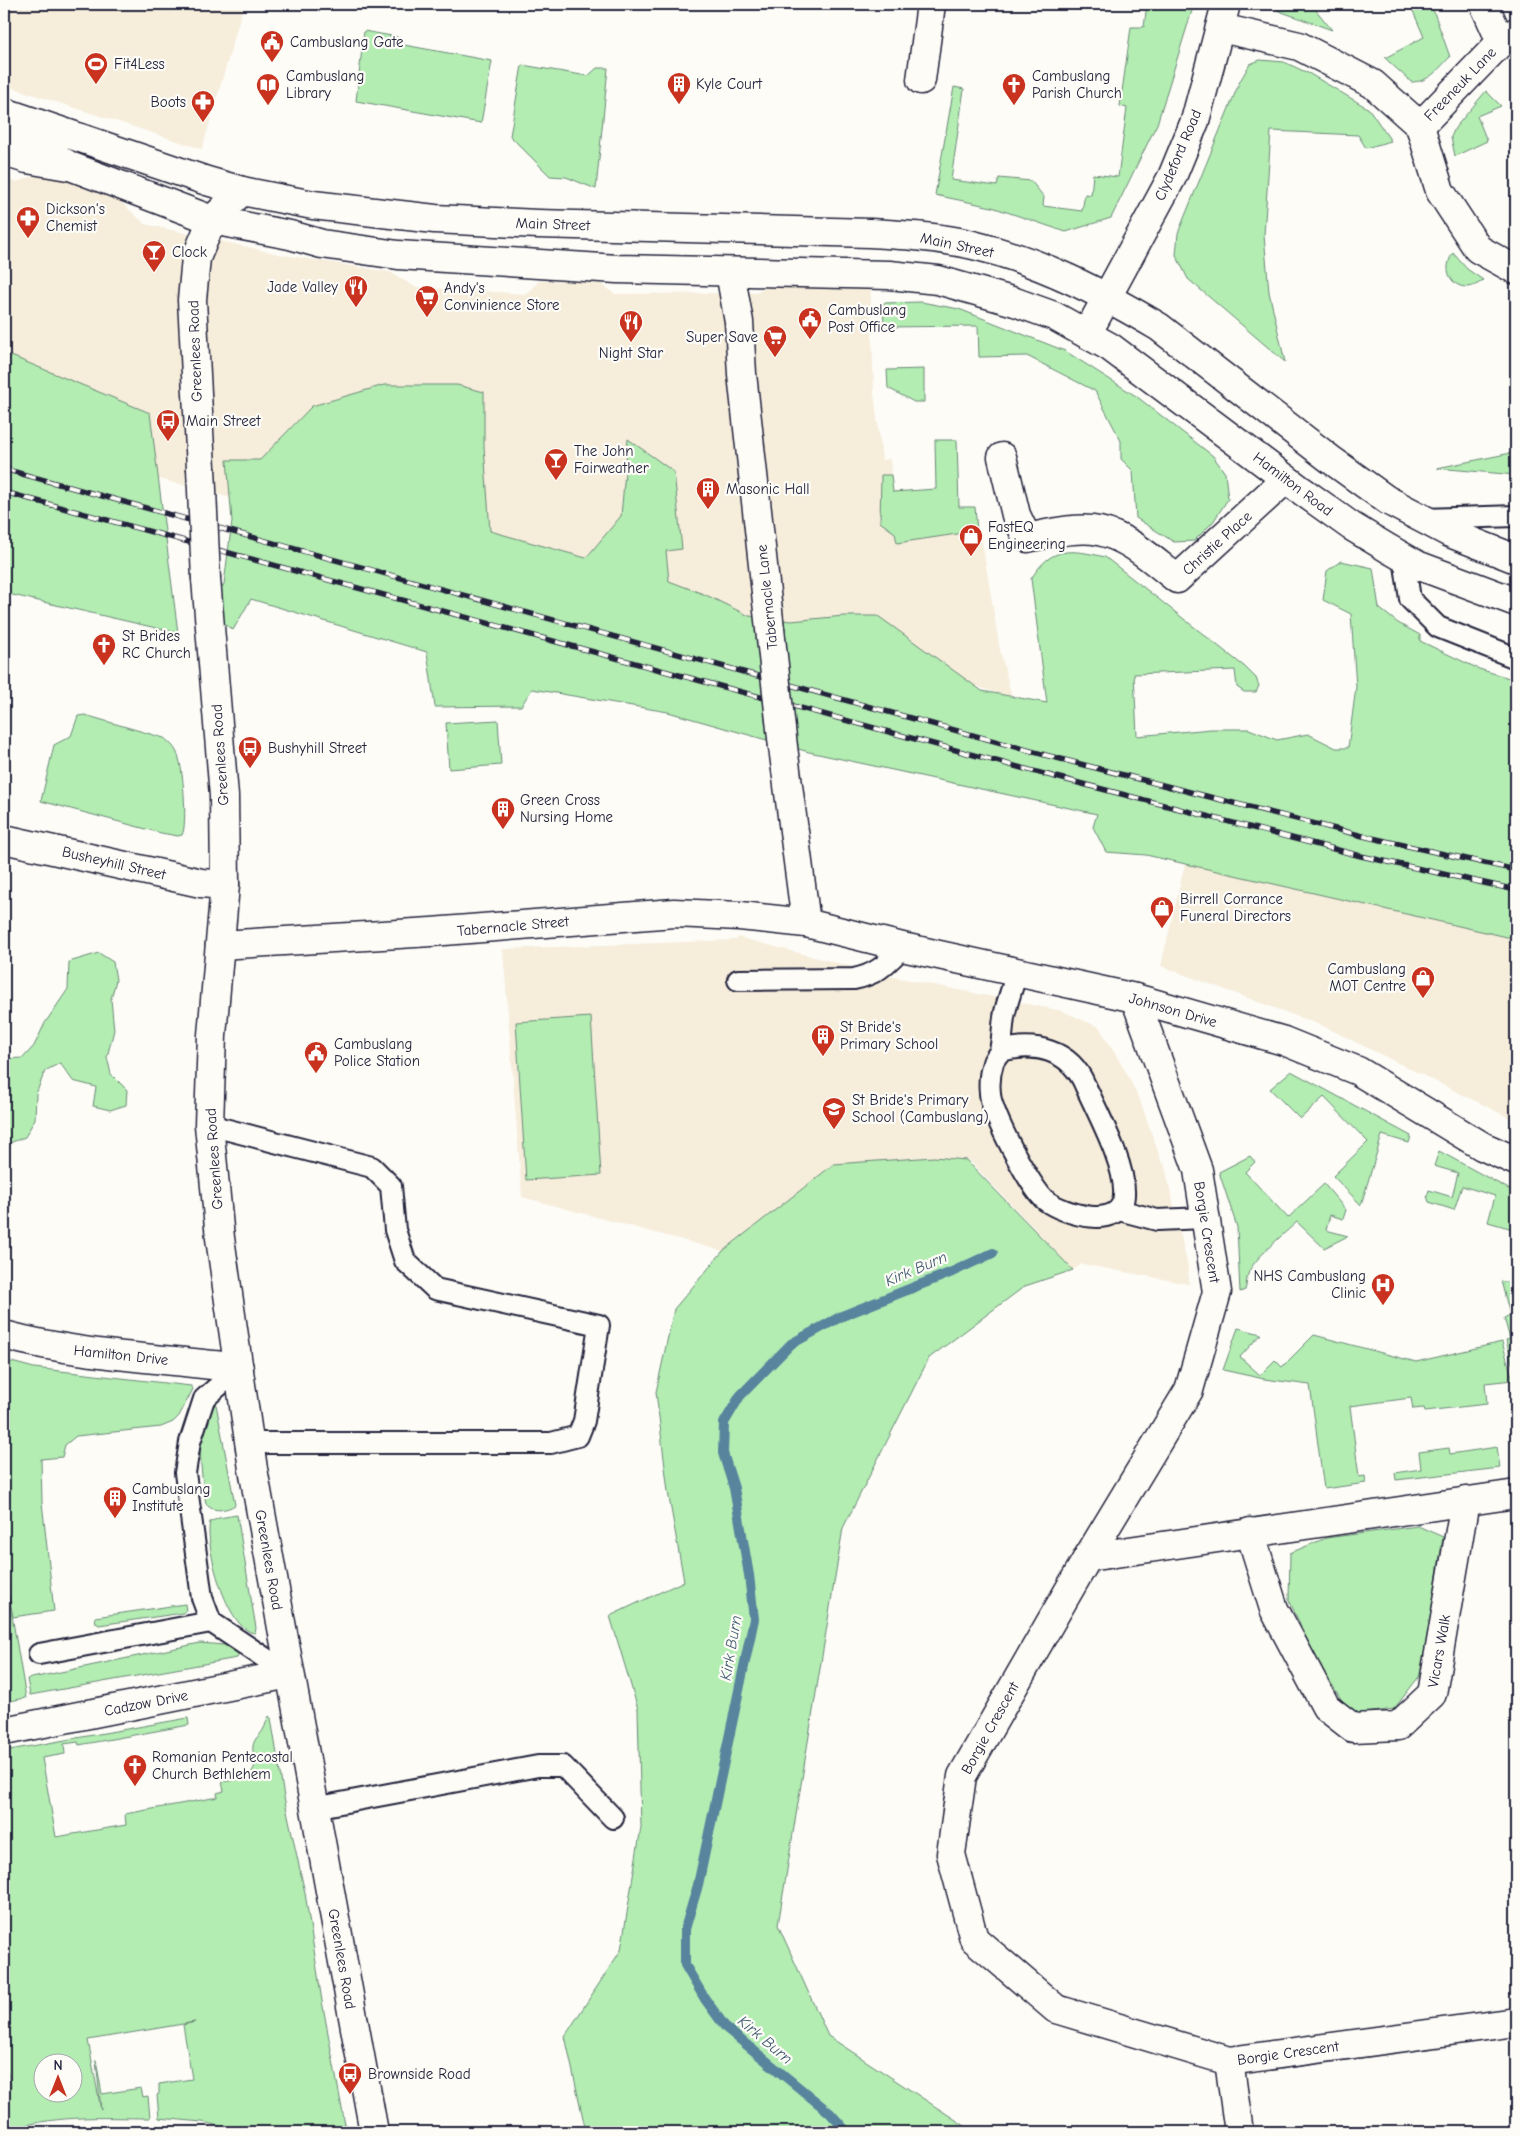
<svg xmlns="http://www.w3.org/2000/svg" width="1520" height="2136" font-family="'Comic Neue',sans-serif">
	<rect width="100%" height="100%" fill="#fdfcf7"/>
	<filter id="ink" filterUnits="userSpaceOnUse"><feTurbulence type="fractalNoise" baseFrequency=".02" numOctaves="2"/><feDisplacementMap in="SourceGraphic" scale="10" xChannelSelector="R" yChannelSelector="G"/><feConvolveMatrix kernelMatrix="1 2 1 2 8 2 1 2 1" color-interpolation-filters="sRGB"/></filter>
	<g filter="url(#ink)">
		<g fill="#f6eddb">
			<polygon points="4,4 244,4 202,149 4,85"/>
			<polygon points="47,172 115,197 145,224 283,255 390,272 415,287 526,294 539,281 599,282 615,294 753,293 784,281 870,280 874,393 882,460 890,459 891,475 881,475 897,543 980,530 1000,650 1012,698 899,661 372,535 4,438 4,178 16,182"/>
			<polygon points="1189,846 1516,935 1516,1121 1323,1026 1161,966"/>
			<polygon points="737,937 884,975 1062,1011 1099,1027 1126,1072 1141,1103 1162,1163 1164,1163 1188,1267 1189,1284 1082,1264 1073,1270 969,1160 934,1157 834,1164 723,1251 522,1197 503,949 737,940"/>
		</g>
		<g fill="#b3edb2" stroke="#6a8876" fill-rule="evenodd">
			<polygon points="1147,4 1194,4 1157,124 1111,218 1066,232 992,207 935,195 954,87 964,89 951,180 997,186 999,178 1031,181 1044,197 1043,206 1082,211 1085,194 1091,195 1093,174 1118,177 1127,108 1120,106 1131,27 1144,27"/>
			<polygon points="1271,4 1311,4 1332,30 1279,11"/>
			<path d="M1410,4H1431L1450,57C1438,69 1430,82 1411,82L1385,58L1424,37Z"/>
			<polygon points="364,31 397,37 404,45 492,61 481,123 356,101"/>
			<polygon points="1260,60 1284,62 1310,74 1369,109 1391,141 1366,148 1358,135 1271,131 1264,235 1269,292 1285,362 1188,279 1176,255 1178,233 1240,81 1250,64"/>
			<polygon points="522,65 588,76 597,68 608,68 596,189 566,177 550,176 510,136"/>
			<polygon points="1486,91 1501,106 1477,116 1487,141 1455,156 1451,137 1455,128"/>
			<path d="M1453,253L1467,269L1483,280C1462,299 1437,276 1453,253Z"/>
			<polygon points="921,302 959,309 1065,351 1136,396 1213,456 1225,473 1228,499 1213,522 1194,541 1174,542 1136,518 1133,471 1121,459 1121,441 1095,391 1027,356 979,357 978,326 884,327 883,303"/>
			<polygon points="4,353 150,413 178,633 4,593"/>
			<polygon points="924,369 924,402 914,402 888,388 887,370"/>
			<path d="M384,385H457L484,392V447L490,531L586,558L621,516L628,439L674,472L682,549L666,551L669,581L706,595L749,616L791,621L844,616H878L982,691L1047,703L1031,579C1051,546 1070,549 1105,557L1245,667L1256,678L1259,686L1256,692H1244L1237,687L1235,670L1134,674L1137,736L1211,729H1249L1277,740L1308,734L1336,748H1348L1356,687L1351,614L1323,600L1327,571L1341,561L1373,568L1379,608L1398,623L1420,635V641L1479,669L1516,680V939L1146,855L1106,852L1093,827L1097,814L809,752L668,712L532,689L521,706L435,707L427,652L251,599L233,630L218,620L214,600L224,584L232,521L227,460H260L312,406Z"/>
			<polygon points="935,440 957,440 959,507 975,507 977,531 897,543 895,533 880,522 881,475 891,475 893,492 936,489"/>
			<polygon points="1516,452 1516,475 1437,468"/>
			<path d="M85,715L164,738C169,742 174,746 177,753C183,763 188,825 182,835L178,836L161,833L41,801L54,745L71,736L78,716Z"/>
			<polygon points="498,720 501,765 449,769 446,723"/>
			<polygon points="99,953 113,962 116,980 111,999 114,1030 107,1057 111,1074 127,1090 126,1105 110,1110 93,1106 96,1087 73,1081 60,1063 45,1071 36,1094 35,1119 25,1137 7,1144 4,1167 4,1059 23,1058 34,1046 45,1023 68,989 69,962"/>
			<polygon points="591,1017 601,1175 526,1180 516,1022"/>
			<polygon points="1291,1071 1411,1136 1409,1143 1382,1135 1361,1205 1333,1176 1368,1142 1324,1097 1300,1119 1270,1089"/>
			<polygon points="1439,1151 1516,1193 1516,1230 1488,1222 1495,1196 1462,1186 1454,1210 1429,1202 1427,1196 1429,1190 1452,1197 1458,1173 1434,1166"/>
			<path d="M1250,1156L1255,1162L1245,1172L1288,1218L1324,1184L1346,1210L1343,1219L1330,1215L1326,1230L1348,1236L1324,1248L1297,1222C1286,1232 1252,1260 1248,1274C1246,1279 1247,1285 1245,1290L1240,1292L1237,1227L1219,1172Z"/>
			<polygon points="934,1157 966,1160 1073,1270 1025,1286 929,1358 843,1528 778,1925 828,2036 974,2132 586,2132 565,2036 621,1950 641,1827 638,1709 610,1616 684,1581 668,1492 656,1392 674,1309 723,1251 834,1164"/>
			<polygon points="1501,1281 1516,1285 1516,1378 1506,1340 1510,1339 1504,1318 1510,1315"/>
			<polygon points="1238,1328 1261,1334 1240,1357 1260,1375 1275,1360 1282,1367 1314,1335 1416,1362 1502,1342 1513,1380 1485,1383 1487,1404 1425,1411 1424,1408 1413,1409 1411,1398 1350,1406 1359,1477 1365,1476 1366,1483 1324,1489 1310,1385 1264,1379 1223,1370"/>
			<polygon points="4,1360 34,1368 191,1386 193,1389 179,1416 173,1422 161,1427 76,1436 65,1445 62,1457 41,1459 42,1502 54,1611 13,1617 6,1580 26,1698 4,1702"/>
			<path d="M216,1404L235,1505C227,1510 213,1513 206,1504C202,1479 192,1422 216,1404Z"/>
			<polygon points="1497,1447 1500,1468 1396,1480 1395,1473 1421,1469 1419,1452 1449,1448 1450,1454"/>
			<path d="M237,1515L256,1628L255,1633C227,1631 204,1544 210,1522L219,1518Z"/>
			<polygon points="1418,1526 1443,1537 1421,1674 1394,1709 1351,1715 1316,1659 1289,1600 1290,1553 1326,1538"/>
			<polygon points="185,1604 186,1611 183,1613 99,1625 96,1623 95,1617"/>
			<polygon points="200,1643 224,1645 237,1650 239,1654 237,1658 30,1695 27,1679"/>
			<path d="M269,1716L271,1718L284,1797L305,1893L322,2001L345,2125L344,2132H247L202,2122L159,2118L157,2095L159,2094V2084L192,2079L183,2025L195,2022L88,2040L101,2110L96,2060L102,2094L141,2088L143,2097L148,2096L150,2118C100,2118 51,2114 4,2132V2089L11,2086L4,2061V1751L188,1718L189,1725L79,1745L78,1742L64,1744L65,1754L42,1758L56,1837L126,1825L125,1814L218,1797L217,1793L224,1791L222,1782C235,1780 256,1778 255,1761C254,1756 252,1751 253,1746C254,1738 260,1736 263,1730C266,1725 266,1721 269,1716ZM42,2064H72V2094H42Z"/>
		</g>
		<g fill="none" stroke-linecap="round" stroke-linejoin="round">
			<polyline stroke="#59849d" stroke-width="10" points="847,2132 830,2113 726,2028 705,1999 685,1965 685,1929 698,1885 754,1619 749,1575 734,1488 723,1453 724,1423 740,1396 791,1344 842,1316 952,1272 993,1253"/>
			<g stroke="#22223b" stroke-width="24">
				<g id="lane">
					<polyline points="1424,519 1516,516"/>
					<polyline points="1404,558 1410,599 1438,627 1516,658"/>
					<path d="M738,980L854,979C878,974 886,964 903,947"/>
					<path d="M1000,1051C1034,1042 1070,1049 1085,1085C1098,1114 1126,1165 1124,1195C1122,1232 1063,1214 1045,1200C1031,1188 990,1112 990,1093C989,1084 990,1072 993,1063C994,1058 999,1055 1000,1050C1003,1038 1002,1025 1005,1012C1008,999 1013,986 1017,972"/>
					<polyline points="209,1125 372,1167 391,1186 395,1230 405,1261 435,1289 599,1325 584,1421 578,1436 551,1443 250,1443"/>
					<polyline points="1119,1210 1157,1220 1205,1218"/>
					<polyline points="239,1368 204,1399 190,1442 185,1473 202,1598 211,1622 289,1674"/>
					<polyline points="39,1654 211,1622"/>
					<polyline points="314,1808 538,1766 563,1766 613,1818"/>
				</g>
			</g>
			<g stroke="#22223b" stroke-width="31">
				<g id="street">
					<polyline points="1484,4 1501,42"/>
					<polyline points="1221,28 1299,46 1373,84 1420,126 1440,191 1478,249 1516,270"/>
					<polyline points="921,80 931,4"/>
					<polyline points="1420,126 1501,42 1516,32"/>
					<polyline points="4,152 27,159 68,166"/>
					<polyline points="730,272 739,322 742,374 770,629"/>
					<path d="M1002,457L1016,515L1027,538C1047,534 1079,526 1099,531C1129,537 1154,561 1177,579L1286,479"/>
					<polyline points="783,747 806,923"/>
					<polyline points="4,839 201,883 225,885"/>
					<polyline points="220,945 431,932 674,913 740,916 806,923 907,948 1135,998 1284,1041 1358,1071 1482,1146 1516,1161"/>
					<polyline points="1135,998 1198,1170 1217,1292 1189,1390 1088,1557 962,1776 951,1854 974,1939 1056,2009 1229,2061 1516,2022"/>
					<path d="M4,1335C81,1356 161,1358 239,1368"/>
					<polyline points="1250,1532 1274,1609 1326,1707 1353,1728 1398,1726 1432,1694 1465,1501"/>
					<polyline points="1088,1557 1516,1494"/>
					<polyline points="4,1731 289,1674"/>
					<polyline points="1229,2061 1239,2132"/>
				</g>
			</g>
			<g stroke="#22223b" stroke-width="31">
				<g id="secondary">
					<polyline points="1087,334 1172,177 1195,121 1226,4"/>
					<polyline points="201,468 192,300 196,258 212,220 242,191"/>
					<polyline points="206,579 224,796 225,885 212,1035 209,1125 220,1238 253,1469 374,2132"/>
				</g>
			</g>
			<g stroke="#22223b" stroke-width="31">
				<g id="primary">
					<path d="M4,112L207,181L242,191L313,205L435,219L538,224L870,233C905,235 940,237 973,245C1040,261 1100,292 1159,327L1330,459L1387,500L1450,533L1516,559"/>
					<polyline points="4,128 70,166 212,220 290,235 322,244 398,255 617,269 889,275 938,280 1015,302 1054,316 1110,347 1298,488 1351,526 1389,549 1417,565 1516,602"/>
				</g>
			</g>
			<use href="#lane" stroke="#fdfcf7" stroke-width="20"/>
			<use href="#street" stroke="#fdfcf7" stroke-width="28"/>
			<use href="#secondary" stroke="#fdfcf7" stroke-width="28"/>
			<use href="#primary" stroke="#fdfcf7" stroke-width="28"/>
			<g stroke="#22223b" stroke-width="5.5">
				<g id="rail">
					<polyline points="4,469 1049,756 1363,836 1516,870"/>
					<polyline points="4,492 1044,774 1361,856 1516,890"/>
				</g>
			</g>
			<use href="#rail" stroke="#fdfcf7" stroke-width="4" stroke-dasharray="11" stroke-linecap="butt"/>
			<g stroke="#22223b" stroke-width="31" stroke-linecap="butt">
				<polyline id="street-bridge" points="770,629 783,747"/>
			</g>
			<g stroke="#22223b" stroke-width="31" stroke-linecap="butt">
				<polyline id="secondary-bridge" points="201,468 206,579"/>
			</g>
			<use href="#street-bridge" stroke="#fdfcf7" stroke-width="28"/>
			<use href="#secondary-bridge" stroke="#fdfcf7" stroke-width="28"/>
		</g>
	</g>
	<defs>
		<g id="civic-pin" transform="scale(1.25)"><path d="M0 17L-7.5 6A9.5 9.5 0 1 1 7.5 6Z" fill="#c8321e" stroke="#fdfcf7"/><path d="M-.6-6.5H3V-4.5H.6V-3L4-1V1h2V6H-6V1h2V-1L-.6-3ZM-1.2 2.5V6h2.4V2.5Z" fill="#fff"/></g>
		<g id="stadium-pin" transform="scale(1.25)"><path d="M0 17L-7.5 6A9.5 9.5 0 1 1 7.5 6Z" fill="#c8321e" stroke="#fdfcf7"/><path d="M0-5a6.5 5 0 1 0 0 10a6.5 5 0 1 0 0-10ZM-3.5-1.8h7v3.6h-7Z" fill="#fff"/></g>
		<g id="building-pin" transform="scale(1.25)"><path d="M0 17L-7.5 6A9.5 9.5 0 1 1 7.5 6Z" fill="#c8321e" stroke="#fdfcf7"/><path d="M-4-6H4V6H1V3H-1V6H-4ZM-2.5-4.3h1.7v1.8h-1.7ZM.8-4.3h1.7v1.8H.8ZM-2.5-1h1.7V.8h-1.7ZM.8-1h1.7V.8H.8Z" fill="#fff"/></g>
		<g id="library-pin" transform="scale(1.25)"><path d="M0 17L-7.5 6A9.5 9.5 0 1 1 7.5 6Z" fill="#c8321e" stroke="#fdfcf7"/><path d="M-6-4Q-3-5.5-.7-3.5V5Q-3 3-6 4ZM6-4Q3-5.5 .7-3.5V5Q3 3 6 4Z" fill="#fff"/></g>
		<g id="church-pin" transform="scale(1.25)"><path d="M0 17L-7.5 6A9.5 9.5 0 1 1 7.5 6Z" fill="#c8321e" stroke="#fdfcf7"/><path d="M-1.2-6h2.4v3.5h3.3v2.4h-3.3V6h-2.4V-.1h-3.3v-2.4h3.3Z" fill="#fff"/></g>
		<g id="pharmacy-pin" transform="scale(1.25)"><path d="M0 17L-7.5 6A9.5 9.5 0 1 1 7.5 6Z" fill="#c8321e" stroke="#fdfcf7"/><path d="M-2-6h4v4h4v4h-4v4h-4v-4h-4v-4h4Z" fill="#fff"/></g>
		<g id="bar-pin" transform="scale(1.25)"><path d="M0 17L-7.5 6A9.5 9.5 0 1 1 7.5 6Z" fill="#c8321e" stroke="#fdfcf7"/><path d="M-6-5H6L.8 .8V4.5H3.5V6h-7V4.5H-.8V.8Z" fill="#fff"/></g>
		<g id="restaurant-pin" transform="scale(1.25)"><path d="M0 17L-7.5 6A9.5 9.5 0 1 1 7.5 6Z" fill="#c8321e" stroke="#fdfcf7"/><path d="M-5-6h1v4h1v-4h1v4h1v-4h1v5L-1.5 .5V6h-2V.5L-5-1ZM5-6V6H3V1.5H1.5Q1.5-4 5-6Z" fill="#fff"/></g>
		<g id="supermarket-pin" transform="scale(1.25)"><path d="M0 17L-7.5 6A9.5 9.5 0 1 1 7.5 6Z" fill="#c8321e" stroke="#fdfcf7"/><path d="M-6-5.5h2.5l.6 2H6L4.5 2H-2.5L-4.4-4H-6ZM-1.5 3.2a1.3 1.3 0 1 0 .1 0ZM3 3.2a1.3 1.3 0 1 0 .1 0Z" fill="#fff"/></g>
		<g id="bus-pin" transform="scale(1.25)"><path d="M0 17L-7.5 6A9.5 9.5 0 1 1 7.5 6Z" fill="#c8321e" stroke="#fdfcf7"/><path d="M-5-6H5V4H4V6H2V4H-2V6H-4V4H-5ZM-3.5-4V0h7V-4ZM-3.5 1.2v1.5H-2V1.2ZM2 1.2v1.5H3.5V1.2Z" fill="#fff"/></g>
		<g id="shop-pin" transform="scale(1.25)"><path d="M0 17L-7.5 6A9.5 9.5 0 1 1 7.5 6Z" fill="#c8321e" stroke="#fdfcf7"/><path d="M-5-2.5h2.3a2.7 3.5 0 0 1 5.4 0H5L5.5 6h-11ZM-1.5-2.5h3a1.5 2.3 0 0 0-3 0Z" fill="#fff"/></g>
		<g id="school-pin" transform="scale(1.25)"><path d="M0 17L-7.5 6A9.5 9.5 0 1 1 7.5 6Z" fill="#c8321e" stroke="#fdfcf7"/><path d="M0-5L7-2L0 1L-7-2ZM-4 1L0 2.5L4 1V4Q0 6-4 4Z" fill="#fff"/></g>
		<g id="hospital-pin" transform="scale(1.25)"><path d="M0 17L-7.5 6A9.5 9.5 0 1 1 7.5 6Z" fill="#c8321e" stroke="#fdfcf7"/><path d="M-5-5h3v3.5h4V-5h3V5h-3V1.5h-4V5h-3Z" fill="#fff"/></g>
	</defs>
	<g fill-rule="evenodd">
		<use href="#civic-pin" x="272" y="42"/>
		<use href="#stadium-pin" x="96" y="64"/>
		<use href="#building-pin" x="679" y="84"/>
		<use href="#library-pin" x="268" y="85"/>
		<use href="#church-pin" x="1014" y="85"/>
		<use href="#pharmacy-pin" x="203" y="102"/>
		<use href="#pharmacy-pin" x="28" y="218"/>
		<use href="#bar-pin" x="154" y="252"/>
		<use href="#restaurant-pin" x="356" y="287"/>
		<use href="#supermarket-pin" x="427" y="297"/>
		<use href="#civic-pin" x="810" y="319"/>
		<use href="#restaurant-pin" x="631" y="322"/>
		<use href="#supermarket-pin" x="775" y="337"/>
		<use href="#bus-pin" x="168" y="421"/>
		<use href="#bar-pin" x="556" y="460"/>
		<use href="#building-pin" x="708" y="489"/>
		<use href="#shop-pin" x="971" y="536"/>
		<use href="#church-pin" x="104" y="645"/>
		<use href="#bus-pin" x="250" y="748"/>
		<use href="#building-pin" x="503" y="809"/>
		<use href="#shop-pin" x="1162" y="908"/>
		<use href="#shop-pin" x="1423" y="978"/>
		<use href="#building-pin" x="823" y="1036"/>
		<use href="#civic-pin" x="316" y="1053"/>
		<use href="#school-pin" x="834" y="1109"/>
		<use href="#hospital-pin" x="1383" y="1285"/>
		<use href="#building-pin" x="115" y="1498"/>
		<use href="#church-pin" x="135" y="1766"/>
		<use href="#bus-pin" x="350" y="2074"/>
	</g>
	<g text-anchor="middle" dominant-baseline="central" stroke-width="4.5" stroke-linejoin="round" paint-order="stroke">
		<g font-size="15" fill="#22223b" stroke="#fdfcf7" text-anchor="start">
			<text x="290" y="42">Cambuslang Gate</text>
			<text x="114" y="64">Fit4Less</text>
			<text x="286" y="76">Cambuslang<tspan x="286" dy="17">Library</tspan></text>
			<text x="1032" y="76">Cambuslang<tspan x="1032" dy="17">Parish Church</tspan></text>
			<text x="696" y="84">Kyle Court</text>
			<text x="186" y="102" text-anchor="end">Boots</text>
			<text x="46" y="209">Dickson's<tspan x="46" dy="17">Chemist</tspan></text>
			<text x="172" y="252">Clock</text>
			<text x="338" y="287" text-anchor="end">Jade Valley</text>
			<text x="444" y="288">Andy's<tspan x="444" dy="17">Convinience Store</tspan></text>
			<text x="828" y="310">Cambuslang<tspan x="828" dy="17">Post Office</tspan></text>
			<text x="758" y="337" text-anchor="end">Super Save</text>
			<text x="631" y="353" text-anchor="middle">Night Star</text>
			<text x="186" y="421">Main Street</text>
			<text x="574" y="451">The John<tspan x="574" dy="17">Fairweather</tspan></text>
			<text x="726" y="489">Masonic Hall</text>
			<text x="988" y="527">FastEQ<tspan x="988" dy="17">Engineering</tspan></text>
			<text x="122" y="636">St Brides<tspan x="122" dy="17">RC Church</tspan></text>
			<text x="268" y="748">Bushyhill Street</text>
			<text x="520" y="800">Green Cross<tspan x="520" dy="17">Nursing Home</tspan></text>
			<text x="1180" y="899">Birrell Corrance<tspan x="1180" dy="17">Funeral Directors</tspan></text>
			<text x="1406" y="969" text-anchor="end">Cambuslang<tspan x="1406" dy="17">MOT Centre</tspan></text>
			<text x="840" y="1027">St Bride's<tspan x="840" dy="17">Primary School</tspan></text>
			<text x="334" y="1044">Cambuslang<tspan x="334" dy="17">Police Station</tspan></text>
			<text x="852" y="1100">St Bride's Primary<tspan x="852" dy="17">School (Cambuslang)</tspan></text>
			<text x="1366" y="1276" text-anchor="end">NHS Cambuslang<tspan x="1366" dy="17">Clinic</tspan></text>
			<text x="132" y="1489">Cambuslang<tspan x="132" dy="17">Institute</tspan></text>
			<text x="152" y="1757">Romanian Pentecostal<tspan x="152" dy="17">Church Bethlehem</tspan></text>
			<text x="368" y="2074">Brownside Road</text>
		</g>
		<g font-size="15" fill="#22223b" stroke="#fdfcf7">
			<text transform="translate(1460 84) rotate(-46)">Freeneuk Lane</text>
			<text transform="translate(1178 155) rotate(-67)">Clydeford Road</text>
			<text transform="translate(553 224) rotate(2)">Main Street</text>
			<text transform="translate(957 245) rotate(12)">Main Street</text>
			<text transform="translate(195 351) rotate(-92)">Greenlees Road</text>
			<text transform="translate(1293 484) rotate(37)">Hamilton Road</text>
			<text transform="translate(1217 543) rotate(-42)">Christie Place</text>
			<text transform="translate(767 597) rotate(-96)">Tabernacle Lane</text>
			<text transform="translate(220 755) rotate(-94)">Greenlees Road</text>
			<text transform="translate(114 863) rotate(13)">Busheyhill Street</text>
			<text transform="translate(513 926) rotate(-5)">Tabernacle Street</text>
			<text transform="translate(1173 1010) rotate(16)">Johnson Drive</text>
			<text transform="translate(214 1159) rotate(-94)">Greenlees Road</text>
			<text transform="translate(1207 1232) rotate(81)">Borgie Crescent</text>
			<text transform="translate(121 1355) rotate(6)">Hamilton Drive</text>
			<text transform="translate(269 1560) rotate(80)">Greenlees Road</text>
			<text transform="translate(1439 1651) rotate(-80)">Vicars Walk</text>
			<text transform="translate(146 1703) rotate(-11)">Cadzow Drive</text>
			<text transform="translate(990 1728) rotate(-61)">Borgie Crescent</text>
			<text transform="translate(342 1959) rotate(80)">Greenlees Road</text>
			<text transform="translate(1288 2053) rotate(-8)">Borgie Crescent</text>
		</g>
		<g font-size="16" font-style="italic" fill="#425b74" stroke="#fdfcf7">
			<text transform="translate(916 1269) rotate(-23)">Kirk Burn</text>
			<text transform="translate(731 1648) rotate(-80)">Kirk Burn</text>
			<text transform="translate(765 2040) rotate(40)">Kirk Burn</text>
		</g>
	</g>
	<rect width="1520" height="2136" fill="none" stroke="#fdfcf7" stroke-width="20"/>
	<rect x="10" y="10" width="1500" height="2116" fill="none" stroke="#22223b" stroke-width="2" filter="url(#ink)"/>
	<g transform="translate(58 2078)"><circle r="24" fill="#fdfcf7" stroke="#a5a5ac"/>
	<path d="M0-4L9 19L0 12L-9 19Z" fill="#c8321e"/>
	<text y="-8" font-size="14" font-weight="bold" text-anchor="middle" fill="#22223b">N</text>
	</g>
</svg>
